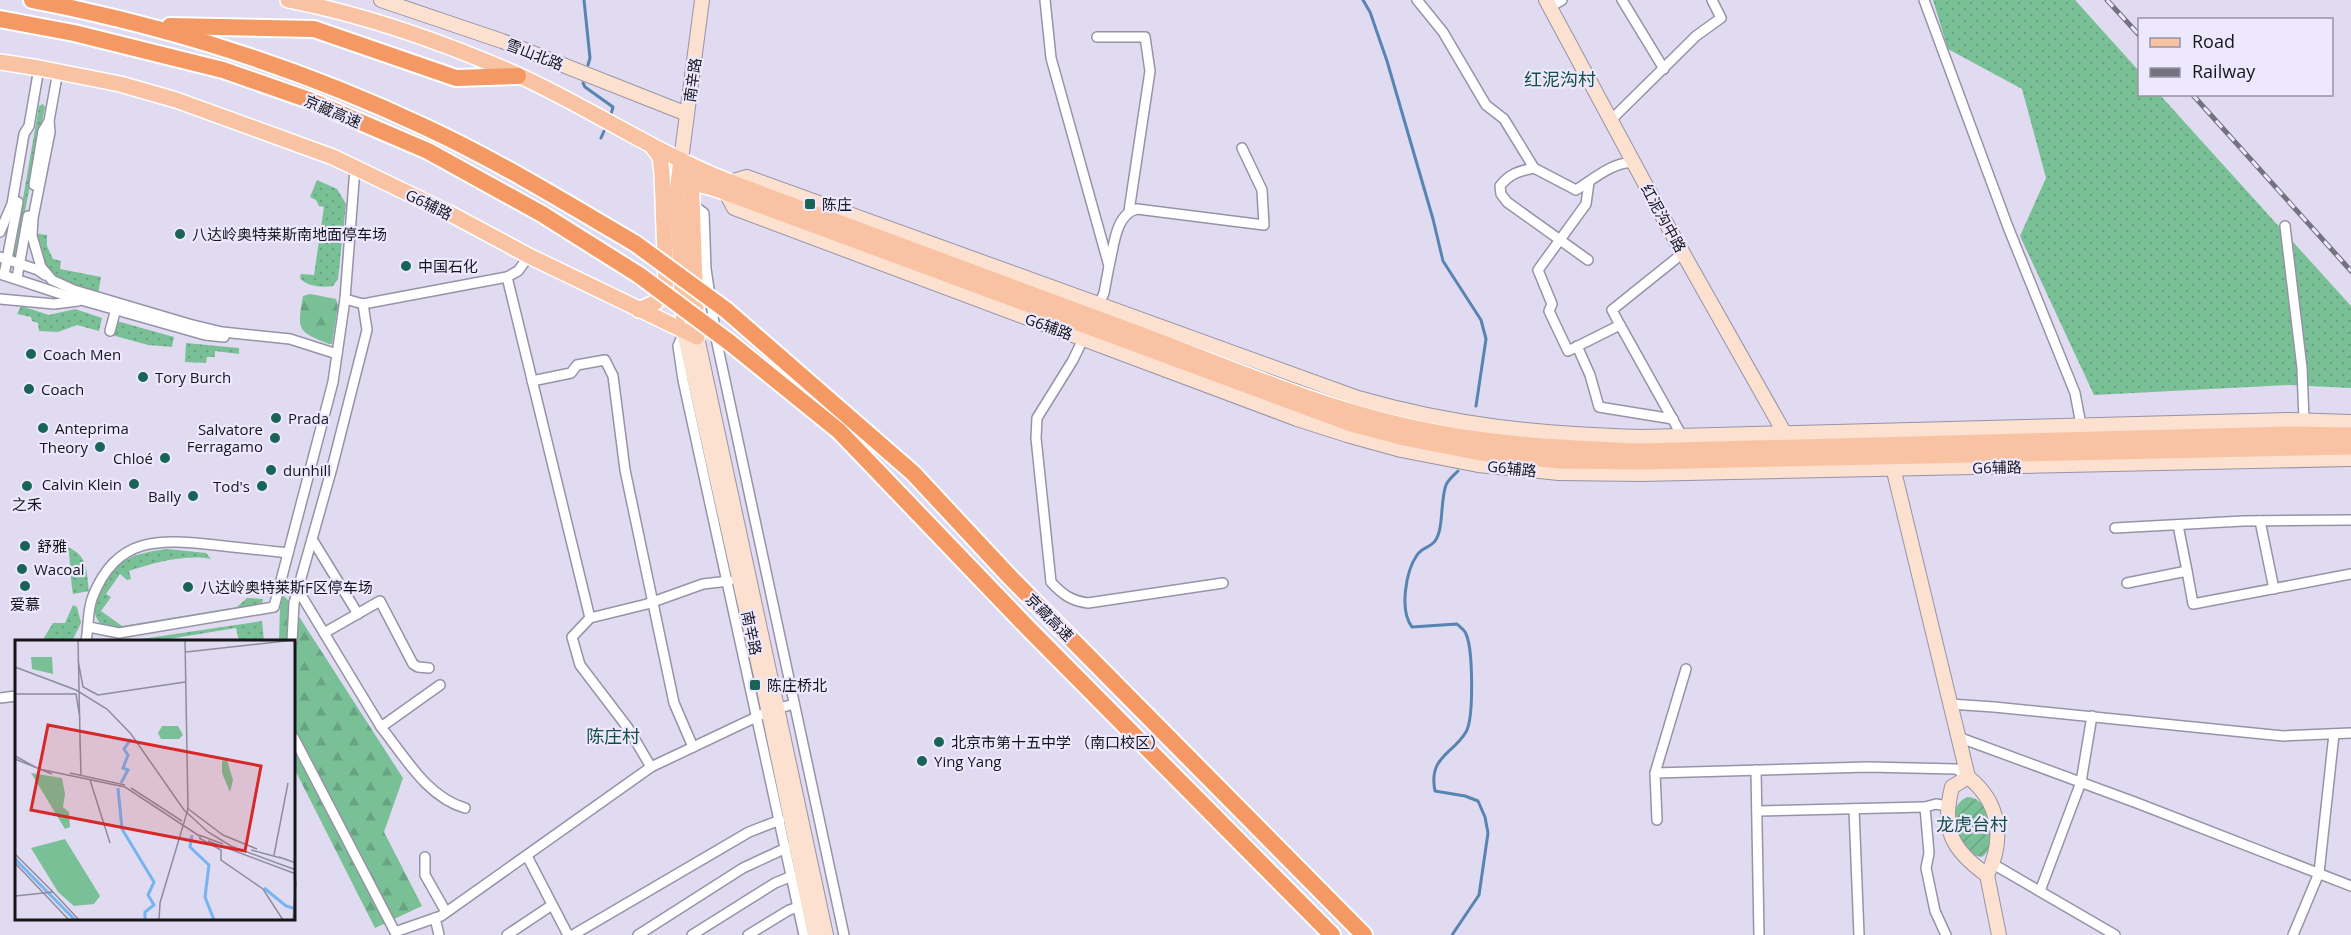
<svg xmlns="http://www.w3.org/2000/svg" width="2351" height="935" font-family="'Open Sans','Noto Sans SC',sans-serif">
	<defs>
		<pattern id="grass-dots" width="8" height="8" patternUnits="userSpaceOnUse" patternTransform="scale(1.5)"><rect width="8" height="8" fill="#79c096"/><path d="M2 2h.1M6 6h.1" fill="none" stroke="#68a481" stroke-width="1.8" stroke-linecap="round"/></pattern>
		<pattern id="forest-firs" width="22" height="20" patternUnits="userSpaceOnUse" patternTransform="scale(1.5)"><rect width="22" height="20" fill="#79c096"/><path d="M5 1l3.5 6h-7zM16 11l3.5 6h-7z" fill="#68a481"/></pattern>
		<pattern id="garden-furrows" width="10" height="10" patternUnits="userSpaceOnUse" patternTransform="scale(1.5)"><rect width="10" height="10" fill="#79c096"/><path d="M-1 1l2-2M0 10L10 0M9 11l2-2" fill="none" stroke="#68a481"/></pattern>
	</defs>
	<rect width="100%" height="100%" fill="#e0dbf1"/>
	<g fill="url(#grass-dots)">
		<polygon points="1933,0 2075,0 2139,71 2140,94 2160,95 2351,306 2351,388 2289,385 2094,395 2020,236 2046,178 2022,89 1948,49"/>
		<polygon points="43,104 45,107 16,258 13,256 39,106"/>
		<path d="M317,180L337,189L346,204L338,279L333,286C322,288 306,286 300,278L301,274L314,275L324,207L319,206L316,200L310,197Z"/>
		<path d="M33,233L47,235V246L53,259L61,261L60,269L101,277L98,294C56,285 44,274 33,233Z"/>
		<polygon points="21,306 49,315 75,309 102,318 99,331 77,325 58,332 39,331 38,323 32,321 31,317 17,314"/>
		<polygon points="117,321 174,337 172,347 148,345 112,335"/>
		<polygon points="186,343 239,348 239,354 215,351 215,357 207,357 206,363 185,362"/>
		<path d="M68,547C89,557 86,571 89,591L73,594C70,578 71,564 68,547Z"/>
		<path d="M167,549L206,553L211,559C185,554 153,563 129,571L131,579L127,580L120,574L106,594L111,597L101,611L122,626L237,607L247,598L263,599L262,604L118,629C113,628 104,627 100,623C83,606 110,569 126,560C138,553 153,551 167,549Z"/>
		<polygon points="73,605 77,607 81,623 72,641 42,641 53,623 65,623"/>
		<polygon points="262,621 264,641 250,641 249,639 239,641 236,628 156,641 128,641"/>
	</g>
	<g fill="url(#forest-firs)">
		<path d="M310,294L336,299L338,306L332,344H329C297,331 297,331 303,296Z"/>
		<polygon points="283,595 289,601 403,778 384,832 422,906 375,928 294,768 294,641 279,641 280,607"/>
	</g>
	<path fill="url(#garden-furrows)" d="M1967,797C1992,797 2001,844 1982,857L1968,854C1959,837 1943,809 1967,797Z"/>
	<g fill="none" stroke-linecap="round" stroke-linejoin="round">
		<g stroke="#5884b1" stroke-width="3">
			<polyline points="584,0 590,58 588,65"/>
			<polyline points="1363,0 1370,12 1387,61 1433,219 1443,261 1481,320 1486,339 1476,406"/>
			<polyline points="583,83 585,87 613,107 611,114"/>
			<polyline points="601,138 604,131"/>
			<path d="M1452,935L1479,895L1488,833L1485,817L1478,801L1465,796L1435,791C1428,757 1453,754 1466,732C1474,718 1473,649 1466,634C1465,630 1460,627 1457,624L1412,627C1399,610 1406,571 1417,555C1421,548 1431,547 1435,541C1444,529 1440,501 1446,485C1448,480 1454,475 1458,471"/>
		</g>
		<g stroke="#9793a7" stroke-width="12">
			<g id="street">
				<polyline points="1045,0 1051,58 1109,266 1104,293 1097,309"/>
				<path d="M1417,0L1443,32L1486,105L1504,119L1534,168L1576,190C1592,180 1615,160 1634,163"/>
				<polyline points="1622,0 1664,69"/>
				<polyline points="1924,0 2008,227 2075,393 2081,425"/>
				<polyline points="1550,7 1562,0"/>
				<polyline points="1097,37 1145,37 1150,71 1129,211"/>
				<polyline points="58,71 49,121 50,132 33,218 32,236 41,267 52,280 74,290 189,324 222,332 290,339 337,354"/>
				<polyline points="1611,120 1696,36 1721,18 1712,0"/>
				<path d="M1534,168C1519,171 1509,174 1500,186L1501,194L1507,202L1588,260"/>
				<polyline points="1589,182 1586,204 1538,270 1552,304 1549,311 1568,351 1620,325 1682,436"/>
				<polyline points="34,185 43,131 49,121"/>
				<polyline points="692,204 704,213 706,269 717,343 844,935"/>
				<polyline points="2285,226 2302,368 2304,421"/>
				<polyline points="0,232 12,204 24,134 29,126 39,68"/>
				<polyline points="0,257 38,270 45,275"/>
				<path d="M1109,266C1114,247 1115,214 1137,209L1264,225L1262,190L1242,148"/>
				<polyline points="0,274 67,296 205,335 224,337"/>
				<polyline points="4,275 18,202"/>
				<polyline points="507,277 590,618 572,637 580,665 628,728 651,767"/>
				<polyline points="17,278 28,216"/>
				<polyline points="0,299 54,304 78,301"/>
				<polyline points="345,299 363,304 507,277 518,271 529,256"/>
				<polyline points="1620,325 1612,310 1683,253"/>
				<polyline points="110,331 117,305"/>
				<polyline points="683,334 678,346 683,380 804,935"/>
				<path d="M1085,335L1073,360L1037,418L1036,438L1051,582C1062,594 1071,601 1088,603L1223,583"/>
				<polyline points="1577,346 1590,375 1599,407 1673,419"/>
				<polyline points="532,381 571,373 577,365 605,360 613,376 625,470 674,703 693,747"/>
				<polyline points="2260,521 2274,589"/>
				<polyline points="2115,528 2243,521 2351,520"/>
				<polyline points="312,539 358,614"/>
				<polyline points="2187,571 2193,604 2351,574"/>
				<polyline points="2127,583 2187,571 2178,525"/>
				<polyline points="298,590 381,727"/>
				<polyline points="590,618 647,604 703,584 729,581"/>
				<polyline points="89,627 119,633 274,607 333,382 345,299 355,168"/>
				<polyline points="324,633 380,601 413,664 418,667 429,668"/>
				<path d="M86,641C89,626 87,610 93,596C117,536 159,539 215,545C239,548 264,550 288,553"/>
				<polyline points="292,641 294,603 332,468 367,330 363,304"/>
				<path d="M440,685L381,727C405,757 427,797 465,808"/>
				<polyline points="0,698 16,696"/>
				<polyline points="1950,704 1994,707 2283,736 2351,733"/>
				<polyline points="1958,737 2137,803 2351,886"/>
				<polyline points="294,738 395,932 441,916 651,767 769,711 794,704"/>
				<polyline points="1756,770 1759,935"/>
				<polyline points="1655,773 1686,669"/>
				<polyline points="1854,809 1859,935"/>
				<polyline points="1757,811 1925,807"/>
				<polyline points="1657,820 1655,773 1868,767 1956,769 1968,777"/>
				<polyline points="527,856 568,935"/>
				<polyline points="425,857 425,875 446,912"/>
				<polyline points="1993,864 2115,935"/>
				<polyline points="2040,891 2081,782 2092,716"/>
				<polyline points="435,918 439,935"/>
				<polyline points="507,935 552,905"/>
				<polyline points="573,935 749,832 780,820"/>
				<polyline points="638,935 743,868 786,848"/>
				<polyline points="692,935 775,883 792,876"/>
				<polyline points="748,935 789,910 799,907"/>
				<polyline points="1946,935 1935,911 1926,868 1929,853 1925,807 1936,804 1947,806"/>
				<polyline points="2293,935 2319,873 2334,734"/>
			</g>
		</g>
		<g stroke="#9793a7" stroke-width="16">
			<g id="secondary">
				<polyline points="381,0 502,41 687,114"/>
				<polyline points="1546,0 1671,232 1785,434"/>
				<polyline points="681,160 702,0"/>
				<path d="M730,182L747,177L1358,398C1455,426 1541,434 1641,437L2290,420L2351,422"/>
				<polyline points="726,193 734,208 1297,419 1347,435 1401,450 1478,465 1559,473 1641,474 2351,459"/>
				<polyline points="684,332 763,685 815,935"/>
				<polyline points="697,337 826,935"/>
				<path d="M1892,463L1968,777C2000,802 2005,840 1987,875C1952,850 1941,830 1952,787L1968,777"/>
				<polyline points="1987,875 1999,935"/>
			</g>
		</g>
		<g stroke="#fff" stroke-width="18">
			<g id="primary">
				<path d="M288,0C366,15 445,43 518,75C590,108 656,153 730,182C871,234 1012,286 1153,339C1236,370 1320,407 1407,426C1485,444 1562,448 1641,451L2290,434L2351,435"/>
				<polyline points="0,62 39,68 120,84 176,100 333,157 449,213 529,256 697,337 691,172"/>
				<polyline points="681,160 691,182 716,189 1351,424 1404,438 1480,453 1560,461 1641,462 2351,447"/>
				<polyline points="681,160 677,192 683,315"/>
				<polyline points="639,310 656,302 666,283 662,173 660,157 652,146"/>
			</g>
		</g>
		<g stroke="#fff" stroke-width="20">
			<g id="highway">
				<path d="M32,0C167,26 300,68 425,127C498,161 567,203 636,244"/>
				<polyline points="0,19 74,33 223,70 309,100 428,151 542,214 639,275"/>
				<polyline points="170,26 314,29 456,78 518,76"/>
				<polyline points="726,310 913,473 1009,576 1364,935"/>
				<polyline points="729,342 839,431 1028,628 1332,935"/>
			</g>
		</g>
		<use href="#street" stroke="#fff" stroke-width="9"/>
		<use href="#secondary" stroke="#fce0d0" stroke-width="14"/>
		<use href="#primary" stroke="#f9c2a2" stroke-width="15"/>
		<use href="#highway" stroke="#f59964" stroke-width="16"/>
		<g stroke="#757280" stroke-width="5">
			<g id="rail">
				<polyline points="2107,0 2140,36"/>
				<polyline points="2192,94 2351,271"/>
			</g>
		</g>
		<use href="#rail" stroke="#ede8fe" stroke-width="3" stroke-dasharray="9" stroke-linecap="butt"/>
		<g stroke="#fff" stroke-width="20" stroke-linecap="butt">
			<g id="highway-bridge">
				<polyline points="636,244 726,310"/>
				<polyline points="639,275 729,342"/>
			</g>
		</g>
		<use href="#highway-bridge" stroke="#f59964" stroke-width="16"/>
	</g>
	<g fill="#1a6359" stroke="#ede8fe" stroke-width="2">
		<rect x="804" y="198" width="12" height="12" rx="3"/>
		<circle cx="180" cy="234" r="6"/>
		<circle cx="406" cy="266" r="6"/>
		<circle cx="31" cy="354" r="6"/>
		<circle cx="143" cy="377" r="6"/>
		<circle cx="29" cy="389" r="6"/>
		<circle cx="276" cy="418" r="6"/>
		<circle cx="43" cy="428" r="6"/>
		<circle cx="275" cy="438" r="6"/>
		<circle cx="100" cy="447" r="6"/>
		<circle cx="165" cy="458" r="6"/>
		<circle cx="271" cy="470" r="6"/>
		<circle cx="134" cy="484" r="6"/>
		<circle cx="27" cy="486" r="6"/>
		<circle cx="262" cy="486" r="6"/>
		<circle cx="193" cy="496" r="6"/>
		<circle cx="25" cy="546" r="6"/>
		<circle cx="22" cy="569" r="6"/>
		<circle cx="25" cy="586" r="6"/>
		<circle cx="188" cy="587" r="6"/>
		<rect x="749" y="679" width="12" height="12" rx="3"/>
		<circle cx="939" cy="742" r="6"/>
		<circle cx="922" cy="761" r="6"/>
	</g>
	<g text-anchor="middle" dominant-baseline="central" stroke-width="4.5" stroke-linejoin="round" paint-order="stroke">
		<g font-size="15" fill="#16151c" stroke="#ede8fe">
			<text transform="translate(535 54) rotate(21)">雪山北路</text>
			<text transform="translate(692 80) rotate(-82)">南辛路</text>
			<text transform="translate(333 111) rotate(23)">京藏高速</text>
			<text transform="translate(429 204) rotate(26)">G6辅路</text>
			<text transform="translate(1664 218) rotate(61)">红泥沟中路</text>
			<text transform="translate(1049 326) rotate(20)">G6辅路</text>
			<text transform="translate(1997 467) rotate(-1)">G6辅路</text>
			<text transform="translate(1512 468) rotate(6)">G6辅路</text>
			<text transform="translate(1050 617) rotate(45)">京藏高速</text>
			<text transform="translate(752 633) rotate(78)">南辛路</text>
		</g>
		<g font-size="15" fill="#16151c" stroke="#ede8fe" text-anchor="start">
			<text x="822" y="204">陈庄</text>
			<text x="192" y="234">八达岭奥特莱斯南地面停车场</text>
			<text x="418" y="266">中国石化</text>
			<text x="43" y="354">Coach Men</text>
			<text x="155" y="377">Tory Burch</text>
			<text x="41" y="389">Coach</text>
			<text x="288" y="418">Prada</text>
			<text x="55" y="428">Anteprima</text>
			<text x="263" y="429" text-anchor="end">Salvatore<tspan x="263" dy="17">Ferragamo</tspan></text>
			<text x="88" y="447" text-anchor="end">Theory</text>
			<text x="153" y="458" text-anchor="end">Chloé</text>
			<text x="283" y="470">dunhill</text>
			<text x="122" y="484" text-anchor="end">Calvin Klein</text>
			<text x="250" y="486" text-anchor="end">Tod's</text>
			<text x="181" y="496" text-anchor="end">Bally</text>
			<text x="27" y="504" text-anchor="middle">之禾</text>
			<text x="37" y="546">舒雅</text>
			<text x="34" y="569">Wacoal</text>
			<text x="200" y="587">八达岭奥特莱斯F区停车场</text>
			<text x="25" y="604" text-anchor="middle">爱慕</text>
			<text x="767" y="685">陈庄桥北</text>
			<text x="951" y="742">北京市第十五中学 （南口校区）</text>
			<text x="934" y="761">Ying Yang</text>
		</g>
		<g font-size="18" fill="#144e45" stroke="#ede8fe">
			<text x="1560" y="79">红泥沟村</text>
			<text x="613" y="736">陈庄村</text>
			<text x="1972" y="824">龙虎台村</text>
		</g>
	</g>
	<g transform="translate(15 640)">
		<rect width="280" height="280" fill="#e0dbf1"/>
		<path d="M16,133L47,138L50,154L48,167L54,172L55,187L50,189Z" fill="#79c096"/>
		<path d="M16,17H37L38,34L17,29ZM212,120L218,140L215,152L207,133V121ZM50,199L85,256L79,264L59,266L43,252L16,208Z" fill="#79c096"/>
		<path d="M147,86H163L168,95L164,99H146L143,93Z" fill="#79c096"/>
		<path fill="none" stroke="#75b4f1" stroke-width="3" d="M106,143L113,130L108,128L113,115L109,109L116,99M103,148L107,189L139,242L133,255L139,265L130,272V280M177,195L175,207L194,225L190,257L199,280M0,219L60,280M249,248L271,266L281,269"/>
		<path fill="none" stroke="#8f8c9c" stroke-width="1.5" d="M63,0L65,97M171,12L280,0M63,20L68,47L83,55L170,42M0,27L61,50L92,69L116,94L169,170L193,192L216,206L281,230M0,54H61L65,79M65,106V97L66,136M0,116L24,129L110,147L186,197M0,119L37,134M55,133L110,145M75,140L95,203M116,148L167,181M172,168L208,195L242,209M184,195L208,204M184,198L206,210V220L248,249L268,280M193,201L281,234M236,210L266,218M0,214L38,252M259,215L273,143M264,217L281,223M0,223L54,280M0,256L38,252L64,280M144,280L145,263L173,169L170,0M278,280L281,241"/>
		<path fill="#d62828" fill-opacity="0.15" stroke="#d62828" stroke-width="3" d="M33,85L246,126L230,211L16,170Z"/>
		<rect width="280" height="280" fill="none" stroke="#16151c" stroke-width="3"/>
	</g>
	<rect x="2138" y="18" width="195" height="78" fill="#ede8fe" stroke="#9794a4" stroke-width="1.5"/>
	<rect x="2150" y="38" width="30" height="9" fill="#f9c2a2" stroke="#9794a4" stroke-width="1.5"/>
	<text x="2192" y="48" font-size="18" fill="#16151c">Road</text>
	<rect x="2150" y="68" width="30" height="9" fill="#757280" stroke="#9794a4" stroke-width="1.5"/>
	<text x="2192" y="78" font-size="18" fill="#16151c">Railway</text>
</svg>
